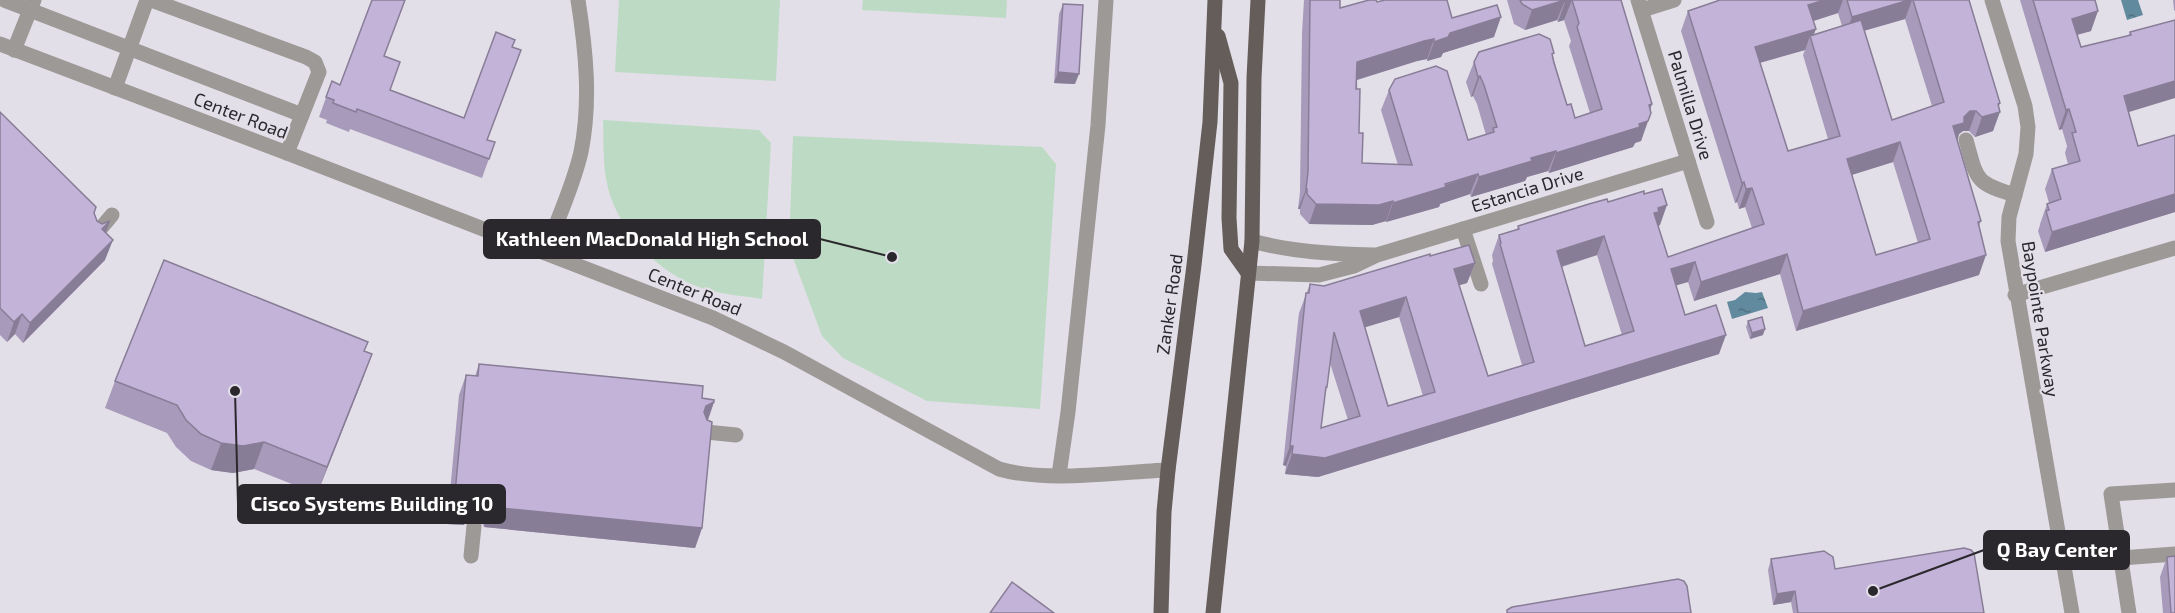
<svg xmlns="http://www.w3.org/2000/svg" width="2175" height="613" font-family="'Exo 2',sans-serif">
	<defs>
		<pattern id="water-ripples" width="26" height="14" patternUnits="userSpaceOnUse" patternTransform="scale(1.5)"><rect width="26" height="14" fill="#618a9e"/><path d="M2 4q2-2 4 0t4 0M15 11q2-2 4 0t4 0" fill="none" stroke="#507181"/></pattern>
	</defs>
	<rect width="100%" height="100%" fill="#e3dfe8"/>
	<g fill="#bddbc4">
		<polygon points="619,0 780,0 776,81 615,72"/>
		<polygon points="863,0 1007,0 1006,18 862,10"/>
		<path d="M603,120L759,130L771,143L762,299C745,296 728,295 712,291C666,280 627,241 611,198C602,173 604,146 603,120Z"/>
		<polygon points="793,136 1042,147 1056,164 1040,409 927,401 843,358 822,336 789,247"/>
	</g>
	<g fill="url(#water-ripples)">
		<polygon points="2121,0 2138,0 2143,15 2127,20"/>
		<polygon points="1745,292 1756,293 1762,292 1768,308 1732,319 1727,302 1735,300"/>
	</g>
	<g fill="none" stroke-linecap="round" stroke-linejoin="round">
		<g stroke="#9d9997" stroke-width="15">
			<polyline points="4,0 302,115 319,72 315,62 306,57 151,0"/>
			<polyline points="1638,0 1707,222"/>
			<polyline points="1992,0 2025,106 2028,127 2026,154 2009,217 2008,241 2072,613"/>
			<polyline points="1642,10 1674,0"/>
			<path d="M0,44L287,153L713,318L784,352L999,469C1048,483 1116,472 1168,470"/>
			<polyline points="14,50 34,0"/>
			<polyline points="115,88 147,0"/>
			<path d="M1966,140C1977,179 1974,183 2015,195"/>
			<polyline points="287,153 302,115"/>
			<polyline points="1463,229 1481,284"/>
			<polyline points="96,234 112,215"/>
			<path d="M1252,241C1292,252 1333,254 1374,255"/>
			<path d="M545,253C557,220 573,187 581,152C591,102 586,51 578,0"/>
			<polyline points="1248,273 1319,275 1354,266 1377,255 1688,161"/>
			<polyline points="2015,295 2175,248"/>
			<polyline points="706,432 736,435"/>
			<polyline points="1059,475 1068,412 1098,125 1106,0"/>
			<polyline points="471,556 474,526"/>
			<polyline points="2121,558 2175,554"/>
			<polyline points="2129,613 2111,494 2175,490"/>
		</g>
		<g stroke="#655d5a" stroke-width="15">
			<polyline points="1218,36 1231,83 1229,218 1231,249 1248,273"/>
			<polyline points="1161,613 1164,512 1168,470 1194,265 1210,122 1215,0"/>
			<polyline points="1213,613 1252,241 1254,78 1258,0"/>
		</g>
	</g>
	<g fill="#a89aba" fill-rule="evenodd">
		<polygon points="1304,0 1340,0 1340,8 1377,2 1452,18 1494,37 1443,53 1441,57 1427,61 1427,59 1417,61 1357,80 1359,133 1362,163 1398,165 1381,110 1389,90 1468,140 1486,135 1477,104 1473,96 1471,97 1466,82 1474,62 1553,57 1567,105 1575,118 1590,113 1569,46 1571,41 1564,20 1558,22 1557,20 1525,30 1514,24 1507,0 1621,0 1652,104 1641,141 1635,143 1633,147 1549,173 1548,171 1527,177 1525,181 1471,197 1470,194 1440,204 1439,207 1386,222 1386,221 1372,225 1309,224 1300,214 1300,209 1298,209 1300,192 1302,33"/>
		<path d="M1720,0H1969L1999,106L1993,131L1975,137L1969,131H1963L1959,134L1957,141L1981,221L1979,226V275L1796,331L1780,274L1694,301L1688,282L1676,285L1685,315L1719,354L1318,477L1285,474L1286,466L1283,465L1298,321L1299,313L1310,284L1324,286L1430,256L1475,263L1467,283L1459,285L1488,376L1522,365L1492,264L1493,261L1492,255L1499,235L1517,230L1518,226L1608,202L1660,225L1658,226L1668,257L1752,228L1745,207L1739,209L1737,202L1735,203L1681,31L1688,11ZM1838,13L1842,26L1814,34L1816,29L1813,21ZM1905,19L1932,106L1892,120L1864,31ZM1805,50L1803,55L1828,139L1788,151L1760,63ZM1893,162L1918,243L1876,255L1851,175ZM1597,255L1622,335L1585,346L1562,267ZM1399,317L1423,396L1388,406L1365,327ZM1330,363L1348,420L1321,428L1325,393L1327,387Z"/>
		<polygon points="2020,0 2095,0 2091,31 2077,35 2081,47 2128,36 2130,32 2175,20 2128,112 2138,146 2175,135 2175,212 2045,252 2038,231 2040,225 2040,224 2047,204 2049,203 2045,189 2052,169 2068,164 2065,153 2067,146 2062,129 2059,130"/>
		<polygon points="2173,0 2175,0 2175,11 2174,10"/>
		<polygon points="1063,4 1075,84 1054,83 1059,14"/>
		<polygon points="512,47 487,140 495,142 482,178 350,129 349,132 326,123 327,120 319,117 332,81 340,85 384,56 390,90 464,118"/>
		<polygon points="0,112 94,214 97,221 106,233 105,260 23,343 15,334 7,342 0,335"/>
		<polygon points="1748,321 1763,335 1750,339 1746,327"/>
		<polygon points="364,351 372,354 362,381 317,494 254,469 233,473 211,470 191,461 176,447 167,433 105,408 115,381"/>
		<polygon points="479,364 702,398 714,402 708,420 702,528 695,548 484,527 480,518 474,516 466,520 464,525 447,524 459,395 466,375 475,376"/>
		<polygon points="2167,557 2175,613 2163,613 2160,577"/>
		<polygon points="1771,559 1835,569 1984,613 1793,613 1791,602 1773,605 1768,570"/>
	</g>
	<g fill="#887d97">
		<polygon points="1565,0 1557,20 1525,30 1532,10"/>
		<polygon points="1572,0 1564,20 1558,22 1565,2"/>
		<polygon points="1825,0 1843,0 1838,13 1801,25 1808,5"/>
		<polygon points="1909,0 1912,0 1905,19 1845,36 1852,17"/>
		<polygon points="2098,11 2091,31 2065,38 2072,19"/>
		<polygon points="1501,17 1494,37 1443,53 1441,57 1427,61 1434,42 1450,33"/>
		<polygon points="1816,29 1811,40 1810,36 1805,50 1748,66 1755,47"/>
		<polygon points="1434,39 1427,59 1417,61 1350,82 1357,62 1424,41"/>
		<polygon points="1058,72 1079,74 1075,84 1054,83"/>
		<polygon points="1480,76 1473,96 1471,97 1478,77"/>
		<polygon points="2175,81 2175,98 2116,116 2124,96"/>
		<polygon points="2000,103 1996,113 2000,112 1993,131 1975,137 1982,117 1998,104"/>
		<polygon points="1652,104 1645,122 1651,113 1641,141 1635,143 1633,147 1549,173 1556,153"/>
		<polygon points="2069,109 2062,129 2059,130 2066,110"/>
		<polygon points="1970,111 1976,111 1969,131 1963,131 1959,134 1957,142 1953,126 1964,117"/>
		<polygon points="1900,142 1893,162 1839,179 1847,159"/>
		<polygon points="1556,151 1548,171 1527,177 1525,181 1471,197 1479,177 1531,158"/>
		<polygon points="1478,174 1470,194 1440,204 1439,207 1386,222 1393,203"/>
		<polygon points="1744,182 1737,202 1735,203 1742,183"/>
		<polygon points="1752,188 1745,207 1739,209 1746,189"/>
		<polygon points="1306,189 1307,189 1300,209 1298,209"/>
		<polygon points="2175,194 2175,212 2045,252 2052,232"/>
		<polygon points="1393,201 1386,221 1372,225 1309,224 1316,204"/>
		<polygon points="1667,205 1660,225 1654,227 1654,213 1658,208"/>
		<polygon points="110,221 103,241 102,229"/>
		<polygon points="1604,236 1597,255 1550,270 1557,251"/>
		<polygon points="113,240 105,260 23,343 30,323"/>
		<polygon points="1787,254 1780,274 1694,301 1701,282"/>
		<polygon points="1986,255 1979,275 1796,331 1803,311"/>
		<polygon points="1695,262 1688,282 1664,289 1671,269"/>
		<polygon points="1475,263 1467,283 1447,289 1454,269"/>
		<polygon points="1406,297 1399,317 1353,331 1360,311"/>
		<polygon points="22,314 15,334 7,342 14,322"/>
		<polygon points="1765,329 1763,335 1750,339 1752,333"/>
		<polygon points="1726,335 1719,354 1318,477 1285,474 1292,454"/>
		<polygon points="372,354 362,381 317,494 327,467"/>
		<polygon points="714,402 707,422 698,426 706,406"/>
		<polygon points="264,442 254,469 233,473 211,470 221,443"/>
		<polygon points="1290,446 1293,446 1286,466 1283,465"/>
		<polygon points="482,496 474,516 466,520 464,525 447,524 454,504 474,500"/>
		<polygon points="491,507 702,528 695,548 484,527"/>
		<polygon points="1795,591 1791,602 1773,605 1777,594"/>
	</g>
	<g fill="#c3b3d8" stroke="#887d97" stroke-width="1.5" fill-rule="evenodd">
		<polygon points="372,0 405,0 384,56 400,62 390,90 464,118 496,32 515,40 512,47 521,50 487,140 495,142 489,159 357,109 356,112 333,103 334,100 326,97 332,81 340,85"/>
		<polygon points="1310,0 1340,0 1340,8 1369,0 1376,0 1377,2 1385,0 1447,0 1452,18 1497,5 1501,17 1450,33 1448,37 1434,42 1434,39 1424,41 1357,62 1356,89 1360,89 1359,133 1363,133 1362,163 1412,165 1389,90 1395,79 1436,66 1447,71 1468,140 1494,132 1493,128 1497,127 1484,85 1480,76 1478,77 1474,62 1479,52 1539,34 1550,39 1554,53 1552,54 1554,63 1567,105 1571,104 1575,118 1602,109 1577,27 1579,23 1572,0 1621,0 1652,104 1649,105 1651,113 1648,121 1639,124 1640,127 1556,153 1556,151 1531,158 1532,161 1479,177 1478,174 1445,184 1446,187 1393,203 1393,201 1379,205 1316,204 1307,194 1307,189 1306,189 1308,172"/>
		<polygon points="1520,0 1571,0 1565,2 1565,0 1532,10 1522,4"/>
		<path d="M1720,0H1825L1808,5L1816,29L1755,47L1788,151L1840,136L1810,36L1861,20L1892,120L1944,102L1913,0H1969L2000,103L1998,104L2000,112L1982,117L1976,111H1970L1964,117V123L1953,126L1981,221L1978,222L1986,255L1803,311L1787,254L1701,282L1695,262L1671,269L1685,315L1716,305L1726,335L1325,458L1292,454L1293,446H1290L1305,301L1306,293H1309L1310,284L1324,286L1430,254V256L1469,245L1475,263L1454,269L1488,376L1534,362L1500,244L1501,243L1499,235L1519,229L1518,226L1589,204L1607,199L1608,202L1644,191V194L1662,189L1667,205L1658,208L1659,212L1654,213L1668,257L1764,224L1752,188L1746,189L1744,182L1742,183L1688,11ZM1900,142L1930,239L1876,255L1847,159ZM1604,236L1634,331L1585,346L1557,251ZM1406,297L1435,392L1388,406L1360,311ZM1334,332L1360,416L1321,428L1326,387H1327Z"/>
		<polygon points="1847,0 1909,0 1852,17"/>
		<polygon points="2033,0 2095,0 2098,11 2072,19 2081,47 2131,35 2130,32 2175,20 2175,81 2124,96 2138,146 2175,135 2175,194 2052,232 2046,211 2049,210 2047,204 2061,199 2052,169 2080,161 2072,133 2076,132 2069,109 2066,110"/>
		<polygon points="1063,4 1083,5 1079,74 1058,72"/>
		<polygon points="0,112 96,207 94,213 97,221 102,224 110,221 102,229 113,240 30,323 22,314 14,322 0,308"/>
		<polygon points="164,260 368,342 364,351 372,354 327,467 264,442 243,446 221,443 201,434 186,420 177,405 115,381"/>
		<polygon points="1762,317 1765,329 1752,333 1748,321"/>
		<polygon points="479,364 703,386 702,398 714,400 714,402 706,406 704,412 707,420 712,422 702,528 491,507 487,499 482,496 474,500 471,506 454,504 466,375 478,376"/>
		<polygon points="1964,548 1971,550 1974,553 1984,613 1798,613 1795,591 1777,594 1771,559 1824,551 1833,557 1835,569"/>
		<polygon points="2175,556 2175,613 2171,613 2167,557"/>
		<polygon points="1678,579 1684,581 1687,586 1691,613 1507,613 1507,610 1512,607"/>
		<polygon points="1012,582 1054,613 990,613"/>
	</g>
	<g text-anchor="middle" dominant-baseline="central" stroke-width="4.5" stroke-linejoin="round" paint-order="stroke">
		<g font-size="18" fill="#2a282c" stroke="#e3dfe8">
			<text transform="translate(1691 105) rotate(73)">Palmilla Drive</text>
			<text transform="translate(241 115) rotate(21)">Center Road</text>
			<text transform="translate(1527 189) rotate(-17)">Estancia Drive</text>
			<text transform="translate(695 291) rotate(22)">Center Road</text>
			<text transform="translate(1169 304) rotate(-82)">Zanker Road</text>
			<text transform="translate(2041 319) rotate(81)">Baypointe Parkway</text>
		</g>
	</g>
	<path fill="none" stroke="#2a282c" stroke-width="2" d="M892 257L820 239M235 391L238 504M1873 591L1984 550"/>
	<g fill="#2a282c" stroke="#e3dfe8" stroke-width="2">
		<circle cx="892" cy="257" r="6"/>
		<circle cx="235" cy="391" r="6"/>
		<circle cx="1873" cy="591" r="6"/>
	</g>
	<g fill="#2a282c" stroke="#2a282c" stroke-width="2">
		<rect x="484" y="220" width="336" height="38" rx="6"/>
		<rect x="238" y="485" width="267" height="38" rx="6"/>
		<rect x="1984" y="531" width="145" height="38" rx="6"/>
	</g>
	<g font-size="20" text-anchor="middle" font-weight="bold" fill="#fff">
		<text x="652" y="246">Kathleen MacDonald High School</text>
		<text x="372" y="511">Cisco Systems Building 10</text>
		<text x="2057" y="557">Q Bay Center</text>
	</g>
</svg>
